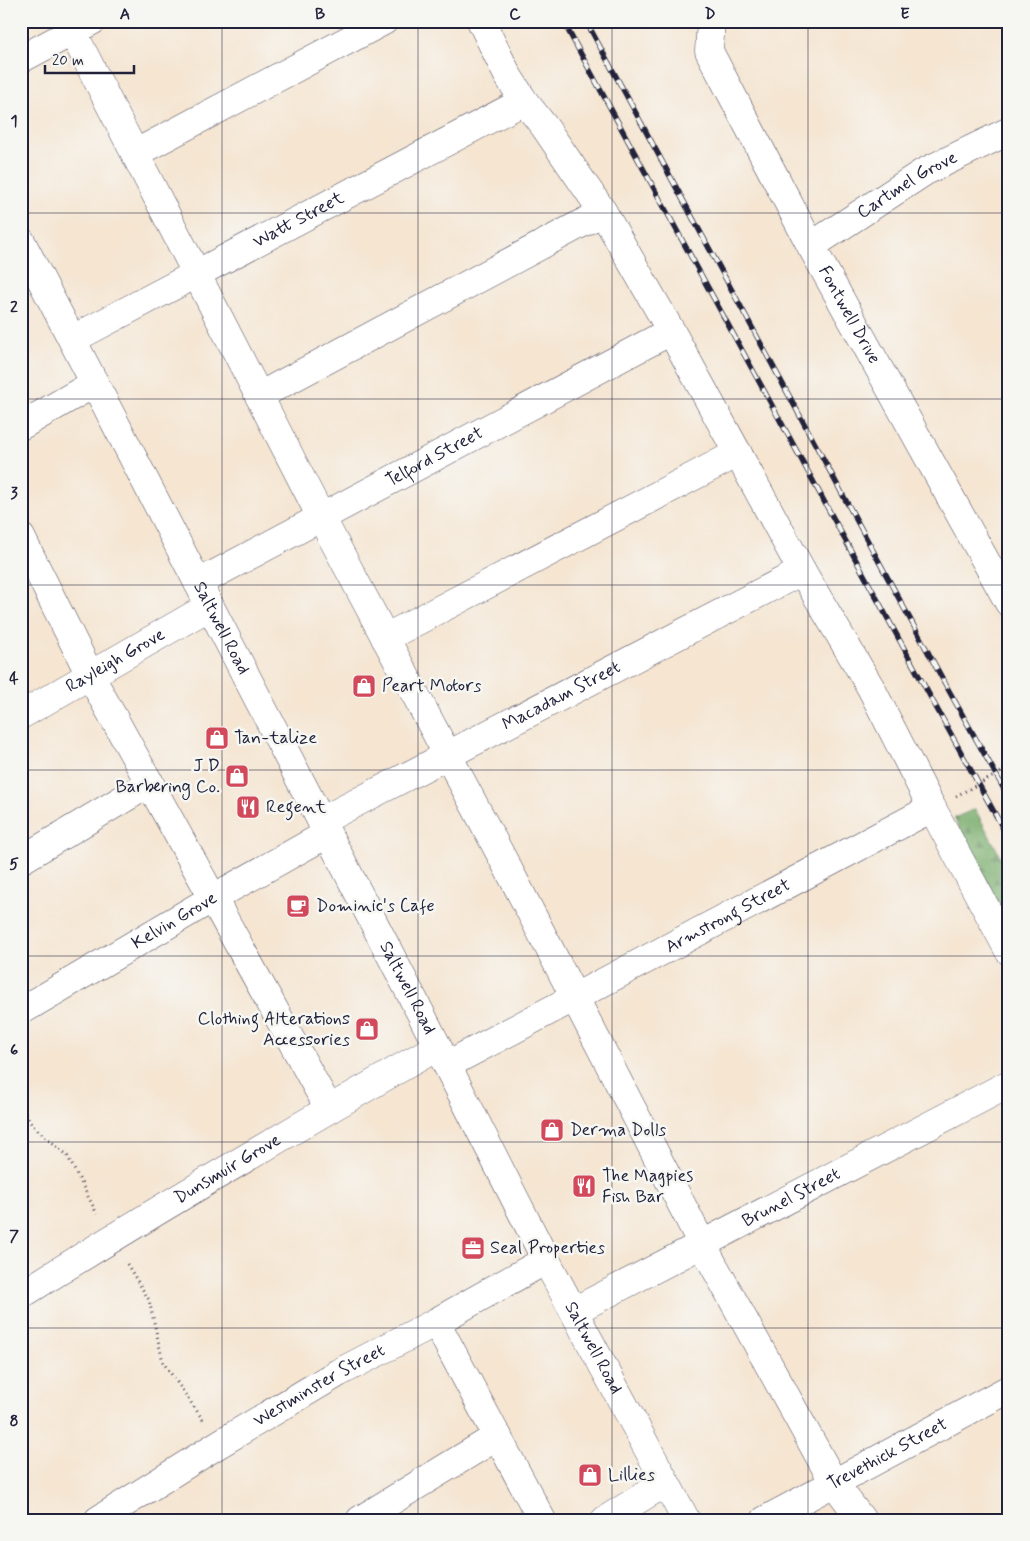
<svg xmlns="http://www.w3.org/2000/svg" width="1030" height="1541" font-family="Mynerve,sans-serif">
	<defs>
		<pattern id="forest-firs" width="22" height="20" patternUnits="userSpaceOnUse" patternTransform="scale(1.25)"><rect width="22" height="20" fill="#74aa68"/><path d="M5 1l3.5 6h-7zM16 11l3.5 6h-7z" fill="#5f8a57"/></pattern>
	</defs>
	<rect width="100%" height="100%" fill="#f6f6f2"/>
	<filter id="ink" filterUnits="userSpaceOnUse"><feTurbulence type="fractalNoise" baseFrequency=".02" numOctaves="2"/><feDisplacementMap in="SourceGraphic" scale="10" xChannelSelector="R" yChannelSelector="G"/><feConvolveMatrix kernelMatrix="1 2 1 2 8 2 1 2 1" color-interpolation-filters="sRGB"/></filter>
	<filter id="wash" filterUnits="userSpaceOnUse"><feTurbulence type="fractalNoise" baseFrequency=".0096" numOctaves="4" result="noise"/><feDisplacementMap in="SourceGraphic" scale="20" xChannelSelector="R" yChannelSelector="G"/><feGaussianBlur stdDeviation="1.12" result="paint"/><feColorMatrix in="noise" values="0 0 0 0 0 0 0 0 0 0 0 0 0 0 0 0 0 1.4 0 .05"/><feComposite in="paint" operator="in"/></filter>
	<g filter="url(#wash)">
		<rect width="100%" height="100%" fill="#f5e5d1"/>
		<polygon fill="url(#forest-firs)" stroke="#4b6652" points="975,809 1009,872 1009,925 954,818"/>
	</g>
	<g filter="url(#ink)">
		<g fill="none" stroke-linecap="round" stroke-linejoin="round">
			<g stroke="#423f52" stroke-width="29">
				<g id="minor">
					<polyline points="67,21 321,517 513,878 702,1244 834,1483 862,1520"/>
					<polyline points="481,21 508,76 524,101 544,126 603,212 671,331 802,571 871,688 932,808 1009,951"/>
					<path id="s1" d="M711,21L709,51L811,246L1009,603"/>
					<polyline points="21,59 92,21"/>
					<polyline points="136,153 384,21"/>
					<path id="s2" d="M21,241L421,1014L546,1260L686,1520"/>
					<path id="s3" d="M811,246L924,172L1009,131"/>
					<path id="s4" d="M73,339L524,101"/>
					<polyline points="259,396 603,212"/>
					<polyline points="21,426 95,383"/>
					<polyline points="21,537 90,675 329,1109"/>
					<path id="s5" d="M198,583L671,331"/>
					<polyline points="385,638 738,453"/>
					<path id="s6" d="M21,715L210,606"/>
					<path id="s7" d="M321,821L802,571"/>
					<polyline points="21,860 150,783"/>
					<path id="s8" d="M21,1011L213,898L327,834"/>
					<path id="s9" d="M447,1065L932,808"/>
					<path id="s10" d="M21,1295C158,1209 297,1127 437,1047"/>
					<path id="s11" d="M574,1311L1009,1084"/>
					<polyline points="436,1322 542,1520"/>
					<path id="s12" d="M98,1520L219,1444L338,1373L436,1322L546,1260"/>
					<polyline points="360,1520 498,1436"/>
					<polyline points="605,1520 665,1483"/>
					<path id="s13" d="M765,1520L1009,1389"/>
				</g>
			</g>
			<g stroke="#423f52" stroke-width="3" stroke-dasharray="1 4" stroke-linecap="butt">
				<polyline points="956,796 1009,768"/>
				<polyline points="21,1105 32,1125 67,1155 97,1214"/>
				<polyline points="127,1264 149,1300 163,1362 203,1420"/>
			</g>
			<use href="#minor" stroke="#fff" stroke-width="28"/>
			<g stroke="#22223b" stroke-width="5.5">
				<g id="rail">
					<polyline points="563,21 931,698 1009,839"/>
					<polyline points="586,21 948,689 1009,798"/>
				</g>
			</g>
			<use href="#rail" stroke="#f6f6f2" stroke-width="4" stroke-dasharray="11" stroke-linecap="butt"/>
		</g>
	</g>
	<path fill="none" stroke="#22223b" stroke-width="1" stroke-opacity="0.55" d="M222,21V1520M418,21V1520M612,21V1520M808,21V1520M21,213H1009M21,399H1009M21,585H1009M21,770H1009M21,956H1009M21,1142H1009M21,1328H1009"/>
	<defs>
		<g id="shop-square" transform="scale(1.25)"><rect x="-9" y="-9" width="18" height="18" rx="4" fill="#d1495b" stroke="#f6f6f2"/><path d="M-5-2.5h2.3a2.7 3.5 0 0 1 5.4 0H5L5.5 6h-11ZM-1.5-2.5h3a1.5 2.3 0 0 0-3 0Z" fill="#fff"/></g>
		<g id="restaurant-square" transform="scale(1.25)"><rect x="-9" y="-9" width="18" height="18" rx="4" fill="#d1495b" stroke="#f6f6f2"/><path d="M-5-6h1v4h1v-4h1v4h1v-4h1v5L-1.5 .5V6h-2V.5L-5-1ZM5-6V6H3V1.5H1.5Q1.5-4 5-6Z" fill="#fff"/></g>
		<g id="cafe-square" transform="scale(1.25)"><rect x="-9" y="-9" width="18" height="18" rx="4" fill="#d1495b" stroke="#f6f6f2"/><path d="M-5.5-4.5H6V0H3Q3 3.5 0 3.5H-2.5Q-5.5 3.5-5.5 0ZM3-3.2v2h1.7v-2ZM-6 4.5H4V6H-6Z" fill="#fff"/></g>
		<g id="office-square" transform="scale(1.25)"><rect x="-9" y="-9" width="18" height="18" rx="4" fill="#d1495b" stroke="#f6f6f2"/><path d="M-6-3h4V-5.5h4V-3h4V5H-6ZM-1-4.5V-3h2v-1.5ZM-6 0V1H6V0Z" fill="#fff"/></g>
	</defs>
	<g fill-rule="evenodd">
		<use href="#shop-square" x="364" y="686"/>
		<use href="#shop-square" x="217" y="738"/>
		<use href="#shop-square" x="237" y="776"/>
		<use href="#restaurant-square" x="248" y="807"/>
		<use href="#cafe-square" x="298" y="906"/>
		<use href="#shop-square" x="367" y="1029"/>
		<use href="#shop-square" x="552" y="1130"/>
		<use href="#restaurant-square" x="584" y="1186"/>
		<use href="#office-square" x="473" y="1248"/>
		<use href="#shop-square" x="590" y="1475"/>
	</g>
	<g text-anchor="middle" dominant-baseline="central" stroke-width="5" stroke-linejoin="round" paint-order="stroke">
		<g font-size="18" fill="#22223b" stroke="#f6f6f2">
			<text stroke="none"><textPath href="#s3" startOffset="114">Cartmel Grove</textPath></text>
			<text stroke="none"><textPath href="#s4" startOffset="255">Watt Street</textPath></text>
			<text stroke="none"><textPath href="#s1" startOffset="329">Fontwell Drive</textPath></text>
			<text stroke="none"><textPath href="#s5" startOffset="268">Telford Street</textPath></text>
			<text stroke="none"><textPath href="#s2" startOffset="436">Saltwell Road</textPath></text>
			<text stroke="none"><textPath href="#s6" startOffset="109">Rayleigh Grove</textPath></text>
			<text stroke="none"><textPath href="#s7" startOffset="271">Macadam Street</textPath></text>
			<text stroke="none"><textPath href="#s9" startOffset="318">Armstrong Street</textPath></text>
			<text stroke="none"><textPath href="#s8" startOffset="178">Kelvin Grove</textPath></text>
			<text stroke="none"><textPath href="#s2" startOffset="841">Saltwell Road</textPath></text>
			<text stroke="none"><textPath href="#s10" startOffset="242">Dunsmuir Grove</textPath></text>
			<text stroke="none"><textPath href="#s11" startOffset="245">Brunel Street</textPath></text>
			<text stroke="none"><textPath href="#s2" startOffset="1246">Saltwell Road</textPath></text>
			<text stroke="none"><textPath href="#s12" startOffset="259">Westminster Street</textPath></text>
			<text stroke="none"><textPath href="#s13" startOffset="139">Trevethick Street</textPath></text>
		</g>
		<g font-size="18" fill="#22223b" stroke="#f6f6f2" text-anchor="start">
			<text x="382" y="686">Peart Motors</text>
			<text x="234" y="738">Tan-talize</text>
			<text x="220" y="766" text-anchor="end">J D<tspan x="220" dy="21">Barbering Co.</tspan></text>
			<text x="266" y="807">Regent</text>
			<text x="316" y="906">Dominic's Cafe</text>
			<text x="350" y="1019" text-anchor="end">Clothing Alterations<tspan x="350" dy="21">Accessories</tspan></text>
			<text x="570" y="1130">Derma Dolls</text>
			<text x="602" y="1176">The Magpies<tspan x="602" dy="21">Fish Bar</tspan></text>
			<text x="490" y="1248">Seal Properties</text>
			<text x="608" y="1475">Lillies</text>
		</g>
	</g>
	<rect width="1030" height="1541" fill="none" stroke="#f6f6f2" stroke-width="55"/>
	<path d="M45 65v8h89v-8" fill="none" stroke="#22223b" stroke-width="2.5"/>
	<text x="52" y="65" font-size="15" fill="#22223b" stroke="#f6f6f2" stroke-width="4" paint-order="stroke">20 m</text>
	<rect x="28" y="28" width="974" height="1486" fill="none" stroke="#22223b" stroke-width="2"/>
	<g font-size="16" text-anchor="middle" font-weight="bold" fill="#22223b">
		<text x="125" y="19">A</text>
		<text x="320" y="19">B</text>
		<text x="515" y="19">C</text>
		<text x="710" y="19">D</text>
		<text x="905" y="19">E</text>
		<text x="14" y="126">1</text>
		<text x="14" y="312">2</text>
		<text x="14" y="498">3</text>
		<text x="14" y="683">4</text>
		<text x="14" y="869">5</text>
		<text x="14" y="1055">6</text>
		<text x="14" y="1241">7</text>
		<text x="14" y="1426">8</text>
	</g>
</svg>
